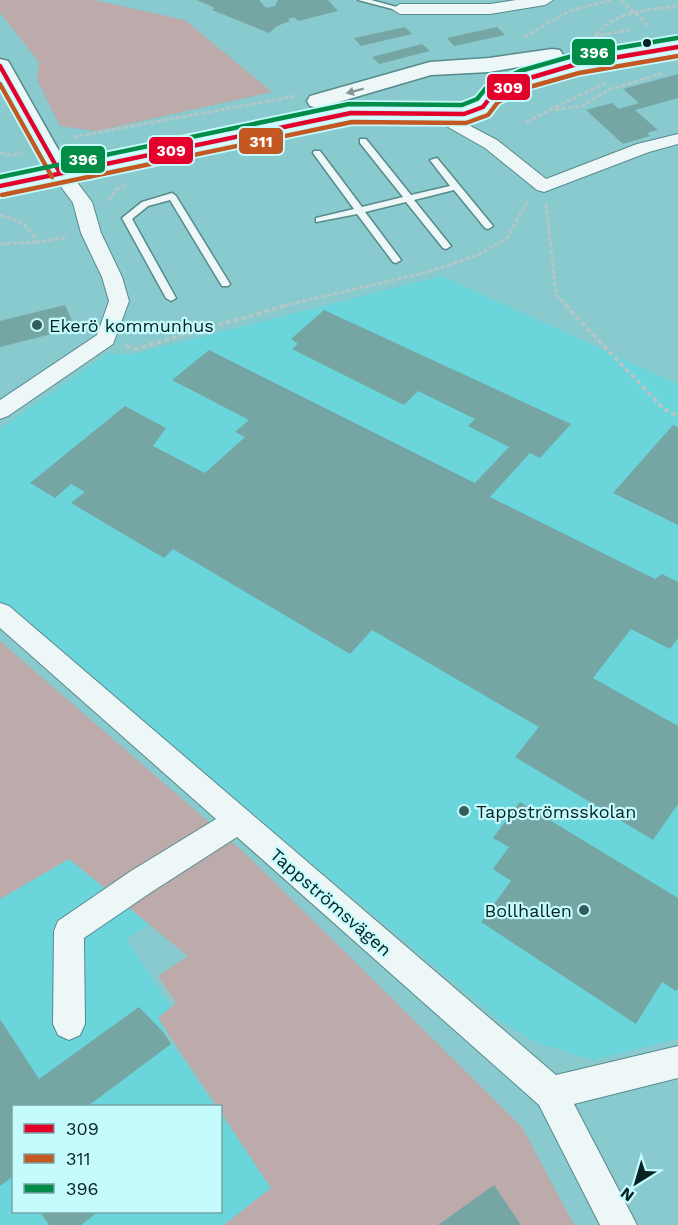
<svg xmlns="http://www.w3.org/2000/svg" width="678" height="1225" font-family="'Work Sans',sans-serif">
	<rect width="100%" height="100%" fill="#88cacd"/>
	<g fill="#6ad5da">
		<polygon points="442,276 678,384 678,1039 593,1060 535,1042 499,1020 0,602 0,429 108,353 129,355"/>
		<polygon points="165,802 221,880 126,939 172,1009 164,1033 214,1106 14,1106 14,1212 220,1212 221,1115 271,1188 224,1225 0,1225 0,899"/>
	</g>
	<g fill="#bdaaab">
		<polygon points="0,0 94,0 185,20 272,92 97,131 60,126 37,80 39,62 0,13"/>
		<polygon points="0,641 248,856 522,1127 574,1225 224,1225 271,1188 221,1112 220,1106 217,1106 158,1018 176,1003 158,976 188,956 69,859 0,899"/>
	</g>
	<g fill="#76a6a4">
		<polygon points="197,0 259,0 266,8 275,6 278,0 328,0 338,11 298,21 294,17 288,19 290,21 277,26 269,33 212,10 215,8"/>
		<polygon points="405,27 412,34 361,46 354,38"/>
		<polygon points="497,27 505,35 454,46 447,38"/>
		<polygon points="422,44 430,51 379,64 372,57"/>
		<polygon points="678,74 678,98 635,110 658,130 647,133 650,136 623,144 586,110 612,103 619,109 639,103 623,89"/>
		<polygon points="65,305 75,328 0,347 0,321"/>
		<polygon points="324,310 571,424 540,458 530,453 490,497 655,579 662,574 678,582 678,638 670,649 631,629 593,678 678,726 678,804 653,840 515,757 539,727 372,630 350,654 173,549 164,558 71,503 85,492 71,484 55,498 30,483 125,406 166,428 153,446 205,473 245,437 235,432 249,420 172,380 209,350 475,483 509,447 468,426 475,419 418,391 404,405 292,349 298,344 291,339"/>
		<polygon points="673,425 678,427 678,525 613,493"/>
		<polygon points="520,802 678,898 678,989 676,991 662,982 636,1024 481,922 511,881 493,869 509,847 493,838"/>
		<polygon points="139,1007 164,1033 171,1044 88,1106 14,1106 14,1176 0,1186 0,1019 39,1079"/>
		<polygon points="494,1185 521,1225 438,1225"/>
		<polygon points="40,1212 98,1212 81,1225 49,1225"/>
	</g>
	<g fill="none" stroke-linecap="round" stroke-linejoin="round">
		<g stroke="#578a8c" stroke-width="3">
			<g id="lane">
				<polygon points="358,0 371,0 404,9 400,11"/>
				<polygon points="360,139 366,139 411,195 450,186 430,160 437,158 493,226 488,229 485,228 454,190 414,200 451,246 446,249 443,248 406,202 365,212 401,260 396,263 393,262 357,214 316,222 316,218 354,209 313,153 314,151 320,151 362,207 403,197 360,143"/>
				<polygon points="172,193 176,196 230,284 228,286 222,286 170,200 148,206 132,219 176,298 171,301 166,298 122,218 142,202"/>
			</g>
		</g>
		<g stroke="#578a8c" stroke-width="2">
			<g id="street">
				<polygon points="516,0 553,0 545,5 490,14 400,14 392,9 400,4 490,4"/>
				<polygon points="440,110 497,140 546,179 637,144 678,134 678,144 649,152 544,192 537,190 485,148 434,119 431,115 434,111"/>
				<polygon points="60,167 67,169 92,202 101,233 122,277 129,301 113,344 8,416 0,419 0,400 97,335 109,301 102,277 81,233 73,203 51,173 53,169"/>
				<polygon points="0,603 9,606 556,1075 678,1046 678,1078 574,1104 637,1225 600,1225 539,1105 237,837 153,891 84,938 85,1024 80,1035 69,1040 58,1035 53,1024 54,931 58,921 131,871 216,819 0,628"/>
			</g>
		</g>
		<g stroke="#578a8c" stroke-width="3">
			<g id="secondary">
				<polygon points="678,41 678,53 580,70 531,85 500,100 491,112 464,121 351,120 0,193 0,179 46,169 0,86 0,59 8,61 11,66 67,165 351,106 461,107 475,102 484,90 515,75 577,57"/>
				<polygon points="552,49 560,50 563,55 560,60 489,72 431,75 318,108 310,106 307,101 310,96 430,62 489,58"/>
			</g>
		</g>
		<g stroke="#b4c7c8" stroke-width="3" stroke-dasharray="4.5 2" stroke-linecap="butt">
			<polyline points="621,0 650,27"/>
			<polyline points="594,36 630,30"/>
			<polyline points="524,37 569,11 611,0"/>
			<path d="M592,41C610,10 646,11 678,6"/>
			<polyline points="555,110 582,106 611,89 664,73"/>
			<polyline points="526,122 607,82"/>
			<polyline points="73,137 296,96"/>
			<polyline points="0,153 14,155 22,152"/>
			<polyline points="108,201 117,189 129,183"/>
			<polyline points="546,204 556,295 567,306"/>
			<polyline points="0,215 23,223 39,242 68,237"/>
			<polyline points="0,244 39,242"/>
			<polyline points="283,306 428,272 478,255 507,238 528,201"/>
		</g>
		<g stroke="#b4c7c8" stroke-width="4" stroke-dasharray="5 3" stroke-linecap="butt">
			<polyline points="565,305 664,409 678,416"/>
			<polyline points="126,346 135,349 288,305"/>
		</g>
		<use href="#lane" fill="#edf7f8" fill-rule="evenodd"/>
		<use href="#street" fill="#edf7f8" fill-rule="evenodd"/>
		<use href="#secondary" fill="#edf7f8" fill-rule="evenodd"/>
		<g stroke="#c6fbfe" stroke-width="8">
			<g id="bus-1">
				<polyline points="0,66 60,173"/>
				<polyline points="0,186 351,113 464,114 483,107 492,95 523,80 577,64 678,47"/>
			</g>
		</g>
		<g stroke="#c6fbfe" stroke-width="8">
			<g id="bus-2">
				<polyline points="0,84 52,177"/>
				<polyline points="2,195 352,122 466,123 488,115 498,102 526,88 579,73 678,56"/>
			</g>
		</g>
		<g stroke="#c6fbfe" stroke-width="8">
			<polyline id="bus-3" points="0,177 349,104 462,105 477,99 487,87 520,71 576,55 677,38"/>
		</g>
		<use href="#bus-1" stroke="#e4002b" stroke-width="4.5"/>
		<use href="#bus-2" stroke="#c35822" stroke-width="4.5"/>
		<use href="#bus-3" stroke="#018c48" stroke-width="4.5"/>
	</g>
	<defs><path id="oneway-solid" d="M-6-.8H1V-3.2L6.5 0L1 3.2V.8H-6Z" transform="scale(1.5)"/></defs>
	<use fill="#869798" href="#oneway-solid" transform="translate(355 91) rotate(165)"/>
	<circle fill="#072223" stroke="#c6fbfe" stroke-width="2" cx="647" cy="43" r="5"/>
	<g fill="#345d5e" stroke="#c6fbfe" stroke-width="2">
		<circle cx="37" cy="325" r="6"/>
		<circle cx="464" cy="811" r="6"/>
		<circle cx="584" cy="910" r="6"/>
	</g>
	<g text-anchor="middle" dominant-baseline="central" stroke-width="4.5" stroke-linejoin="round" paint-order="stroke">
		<g font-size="18" fill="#072223" stroke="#c6fbfe" text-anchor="start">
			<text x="49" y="325">Ekerö kommunhus</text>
			<text x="476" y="811">Tappströmsskolan</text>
			<text x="572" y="910" text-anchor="end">Bollhallen</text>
		</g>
		<g font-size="18" fill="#072223" stroke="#c6fbfe">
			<text transform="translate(331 902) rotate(41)">Tappströmsvägen</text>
		</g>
	</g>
	<g stroke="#c6fbfe" stroke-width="2">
		<rect x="571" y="38" width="45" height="28" rx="6" fill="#018c48"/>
		<rect x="486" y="73" width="45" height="28" rx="6" fill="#e4002b"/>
		<rect x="238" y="127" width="46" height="28" rx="6" fill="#c35822"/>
		<rect x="148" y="136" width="46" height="29" rx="6" fill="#e4002b"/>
		<rect x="60" y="145" width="46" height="29" rx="6" fill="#018c48"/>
	</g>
	<g font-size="16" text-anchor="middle" font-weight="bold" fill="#fff">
		<text x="594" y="58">396</text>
		<text x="508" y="93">309</text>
		<text x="261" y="147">311</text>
		<text x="171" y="156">309</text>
		<text x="83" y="165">396</text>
	</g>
	<rect x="12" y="1105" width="210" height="108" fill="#c6fbfe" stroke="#7aa4a6" stroke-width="1.5"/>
	<rect x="24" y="1124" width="30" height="9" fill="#e4002b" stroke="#7aa4a6" stroke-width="1.5"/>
	<text x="66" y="1135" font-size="18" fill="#072223">309</text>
	<rect x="24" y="1154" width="30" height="9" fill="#c35822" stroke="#7aa4a6" stroke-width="1.5"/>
	<text x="66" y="1165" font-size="18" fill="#072223">311</text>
	<rect x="24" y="1184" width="30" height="9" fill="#018c48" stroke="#7aa4a6" stroke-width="1.5"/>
	<text x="66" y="1195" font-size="18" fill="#072223">396</text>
	<g transform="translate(636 1183) rotate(217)" stroke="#c6fbfe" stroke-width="4.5" paint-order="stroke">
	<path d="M0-4.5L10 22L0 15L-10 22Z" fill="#072223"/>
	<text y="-9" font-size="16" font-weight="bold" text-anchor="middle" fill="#072223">N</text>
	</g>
</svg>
